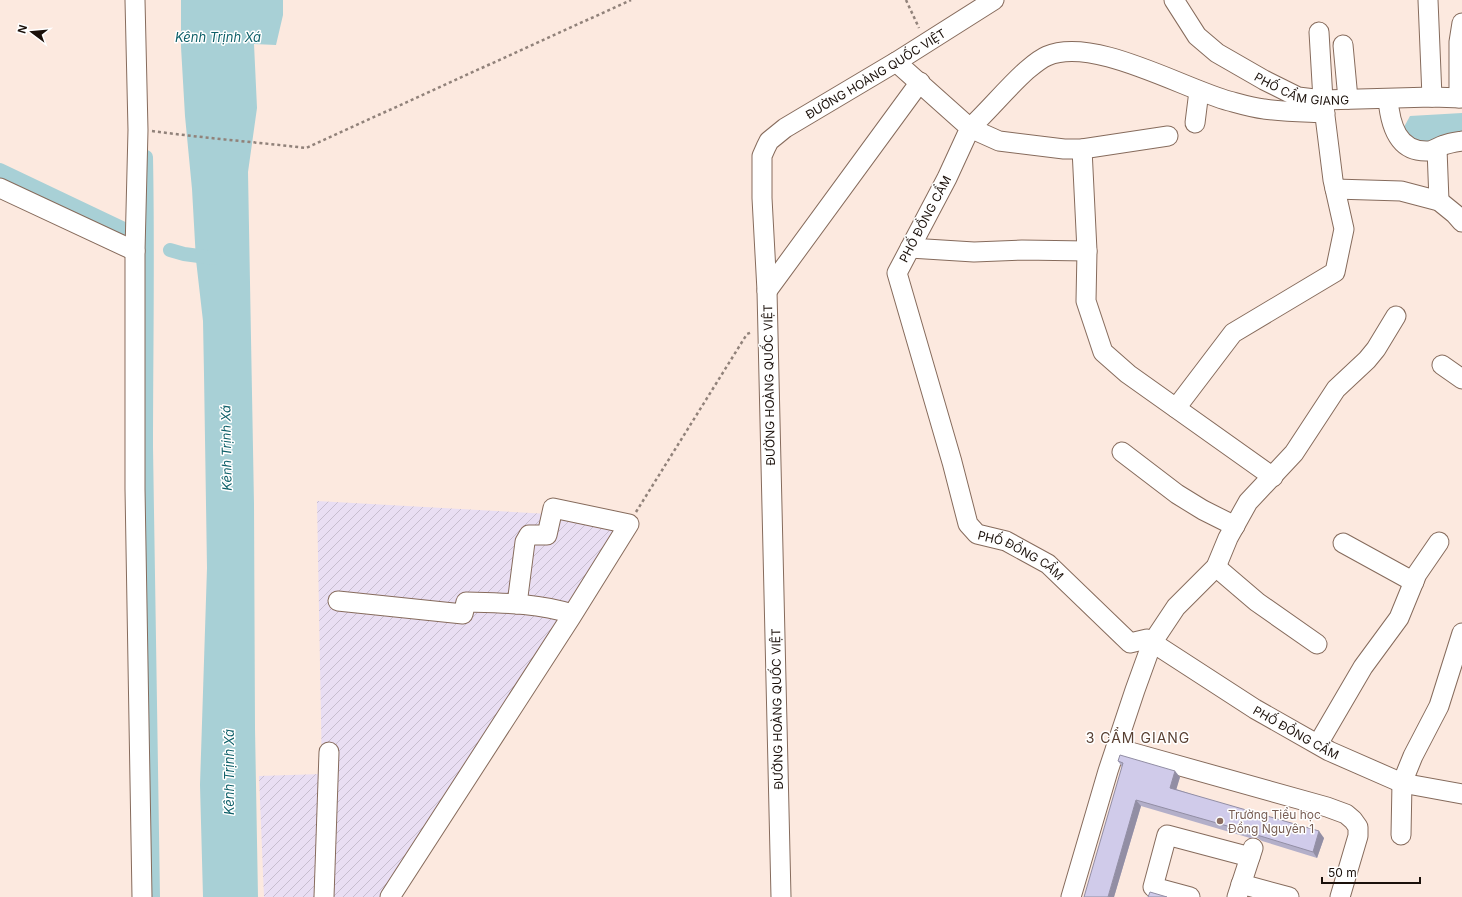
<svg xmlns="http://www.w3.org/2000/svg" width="1462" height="897" font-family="Inter,sans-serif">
	<defs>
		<pattern id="industrial-furrows" width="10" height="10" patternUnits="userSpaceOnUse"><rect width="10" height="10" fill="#e9def3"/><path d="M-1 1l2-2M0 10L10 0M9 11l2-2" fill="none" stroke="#c7bdcf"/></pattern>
	</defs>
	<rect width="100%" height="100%" fill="#fce9df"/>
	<polygon fill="url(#industrial-furrows)" points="317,501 622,518 381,897 264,897 259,776 322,774"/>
	<g fill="#a8d0d6">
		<polygon points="181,0 283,0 283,15 276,45 254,44 257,108 248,172 254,504 255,729 258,897 203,897 200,785 207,568 204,374 203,321 196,260 192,189 185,116 181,47"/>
		<polygon points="1462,113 1462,137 1412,144 1404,127 1410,116"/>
	</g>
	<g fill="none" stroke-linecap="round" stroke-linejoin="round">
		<g stroke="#a8d0d6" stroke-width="14">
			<path d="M146,157C148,254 146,351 146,447C147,597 150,747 153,897"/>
			<polyline points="0,170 124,229"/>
			<polyline points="170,250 184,254 214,258"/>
		</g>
		<g stroke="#866b5c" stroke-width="21">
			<g id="minor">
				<polyline points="135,0 138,130 135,251 135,489 142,897"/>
				<path id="s1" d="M1174,0L1197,36L1217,53L1264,80L1298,97L1323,100L1432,97L1462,98"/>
				<polyline points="1428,0 1432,97"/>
				<polyline points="1343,45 1348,99"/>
				<path id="s2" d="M896,62L970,128L947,178L897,273L952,462L968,524L977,534L1006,541L1048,564L1130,643L1147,639L1255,709L1329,751L1402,783L1462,794"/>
				<polyline points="1459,98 1459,42 1462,23"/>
				<path d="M1388,99C1390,123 1397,153 1429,151C1435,150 1438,147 1444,145C1449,143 1456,142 1462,141"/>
				<polyline points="1195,123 1199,91"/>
				<path d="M1168,136L1082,149H1064L999,141L970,128C990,109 1007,88 1027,70C1033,65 1040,59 1047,56C1093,36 1182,88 1229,101C1240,104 1253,108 1264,109C1284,112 1305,112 1325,113"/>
				<polyline points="1082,149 1087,251 1086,301 1103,352 1128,374 1273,477"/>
				<polyline points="1437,149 1439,201"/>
				<polyline points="0,188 135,251"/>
				<polyline points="1335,189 1401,191 1439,201 1455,214 1462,222"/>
				<polyline points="910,248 974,252 1022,250 1087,251"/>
				<polyline points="767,291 920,82"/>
				<polyline points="1442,365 1462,379"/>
				<polyline points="1176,408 1233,333 1335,272 1344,229 1333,180 1323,100 1319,32"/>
				<polyline points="1122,452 1177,494 1203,510 1235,526"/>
				<polyline points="1343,543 1414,582"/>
				<polyline points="1216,567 1257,602 1317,644"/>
				<path d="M338,601L463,614L466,602C502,603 538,603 572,614"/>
				<polyline points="1318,744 1363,667 1399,618 1417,574 1439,542"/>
				<polyline points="1116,748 1327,807 1346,814 1353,820 1358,827 1358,836 1340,897"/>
				<polyline points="1401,835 1402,783 1413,756 1439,706 1462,633"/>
				<polyline points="1241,884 1289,897"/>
				<polyline points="324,897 329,752"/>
				<polyline points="390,897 571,617 629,524 553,508 547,535 529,535 525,542 517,604"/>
				<path id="s3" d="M781,897L767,291L762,198V156L766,147L769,141L785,128L896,62L994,0"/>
				<polyline points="1071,897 1108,771 1135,690 1152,643 1176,607 1216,567 1228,538 1248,502 1294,453 1336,389 1367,360 1376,349 1396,316"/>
				<polyline points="1190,897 1153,887 1167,835 1250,857"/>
				<polyline points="1237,897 1253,848"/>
			</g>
		</g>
		<g stroke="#91827a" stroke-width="2.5" stroke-dasharray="3 3" stroke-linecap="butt">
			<polyline points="906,0 919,28"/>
			<path d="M152,131C203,138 255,142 306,148L631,0"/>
			<polyline points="636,512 747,334 752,332"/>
		</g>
		<use href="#minor" stroke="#fff" stroke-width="19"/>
	</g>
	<polygon fill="#b3afc9" points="1118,761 1180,777 1176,789 1324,838 1317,858 1262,841 1256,837 1250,838 1141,806 1114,897 1122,767"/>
	<g fill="#928ea4">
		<polygon points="1175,771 1180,777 1175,794 1170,788"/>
		<polygon points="1136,800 1141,806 1114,897 1108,897"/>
		<polygon points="1319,831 1324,838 1317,858 1313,852"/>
	</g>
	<g fill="#d0cbea" stroke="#928ea4">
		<polygon points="1120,755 1175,771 1170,788 1319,831 1313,852 1257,835 1251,831 1245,831 1136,800 1108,897 1084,897 1123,763 1118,761"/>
		<polygon points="1150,892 1167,897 1148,897"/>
	</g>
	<circle fill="#8d6e63" stroke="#fff" stroke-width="1.5" cx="1220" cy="821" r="4"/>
	<g text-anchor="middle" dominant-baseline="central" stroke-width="3" stroke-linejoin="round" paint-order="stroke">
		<g font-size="12" fill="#1a100a" stroke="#fff">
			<text stroke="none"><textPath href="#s3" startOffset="884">ĐƯỜNG HOÀNG QUỐC VIỆT</textPath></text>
			<text stroke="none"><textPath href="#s1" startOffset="163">PHỐ CẨM GIANG</textPath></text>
			<text transform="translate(925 219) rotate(-62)">PHỐ ĐỒNG CẨM</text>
			<text transform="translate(769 385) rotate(-91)">ĐƯỜNG HOÀNG QUỐC VIỆT</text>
			<text stroke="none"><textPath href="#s2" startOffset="585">PHỐ ĐỒNG CẨM</textPath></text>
			<text transform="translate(777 709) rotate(-91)">ĐƯỜNG HOÀNG QUỐC VIỆT</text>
			<text stroke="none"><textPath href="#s2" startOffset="921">PHỐ ĐỒNG CẨM</textPath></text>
		</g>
		<g font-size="12" fill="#785e54" stroke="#fff" text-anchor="start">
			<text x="1228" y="814">Trường Tiểu học<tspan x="1228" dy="14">Đồng Nguyên 1</tspan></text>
		</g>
		<g font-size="13" font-style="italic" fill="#0f6069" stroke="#fff">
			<text x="218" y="37">Kênh Trịnh Xá</text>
			<text transform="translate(226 448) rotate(-91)">Kênh Trịnh Xá</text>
			<text transform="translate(229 772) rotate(-90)">Kênh Trịnh Xá</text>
		</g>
		<g font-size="14" letter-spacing="1" fill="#583f31" stroke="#fff">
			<text x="1138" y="737">3 CẨM GIANG</text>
		</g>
	</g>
	<g transform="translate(32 32) rotate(286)" stroke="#ffffff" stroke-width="3" paint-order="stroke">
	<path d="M0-3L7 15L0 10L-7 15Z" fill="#1a100a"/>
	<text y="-6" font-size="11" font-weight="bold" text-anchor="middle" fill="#1a100a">N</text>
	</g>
	<path d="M1322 877v6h98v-6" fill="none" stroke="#1a100a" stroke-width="2"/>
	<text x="1328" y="877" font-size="12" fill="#1a100a" stroke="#ffffff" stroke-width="3" paint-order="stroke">50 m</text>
</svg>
